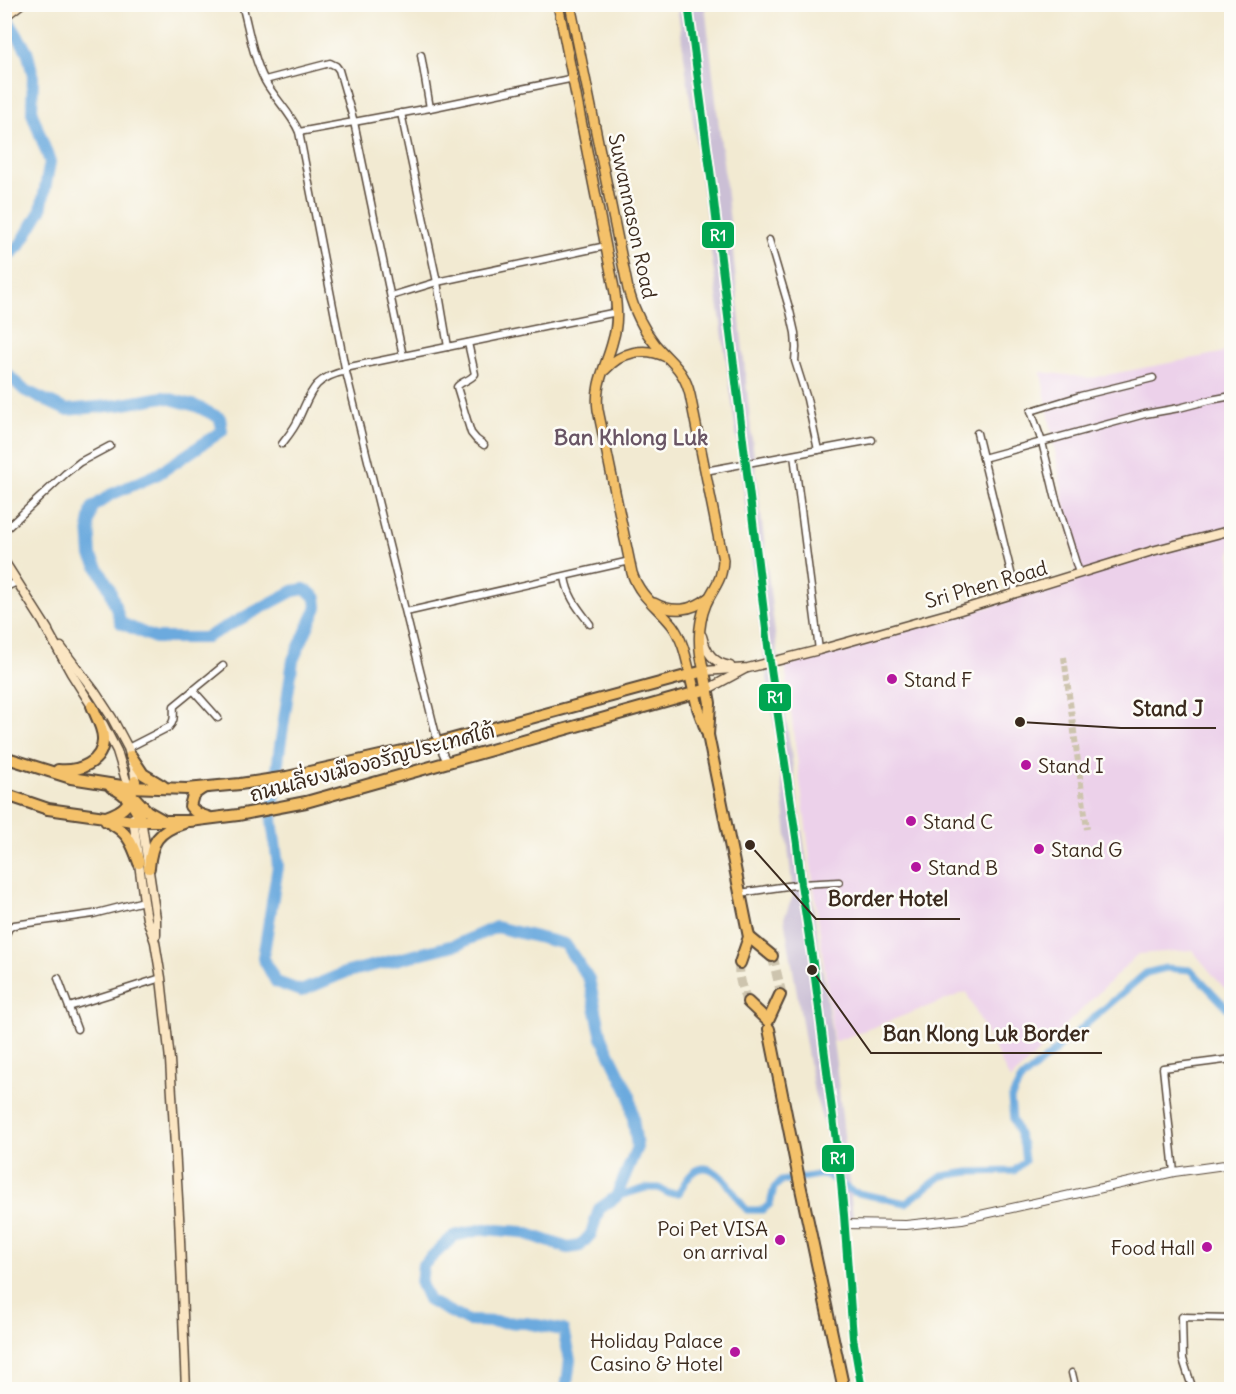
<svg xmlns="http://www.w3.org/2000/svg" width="1236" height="1394" font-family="Delius,'Playpen Sans Thai',sans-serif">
	<rect width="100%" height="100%" fill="#fdfcf7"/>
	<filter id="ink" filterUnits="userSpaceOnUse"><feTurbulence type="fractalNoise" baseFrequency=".0167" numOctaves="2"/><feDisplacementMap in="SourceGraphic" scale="12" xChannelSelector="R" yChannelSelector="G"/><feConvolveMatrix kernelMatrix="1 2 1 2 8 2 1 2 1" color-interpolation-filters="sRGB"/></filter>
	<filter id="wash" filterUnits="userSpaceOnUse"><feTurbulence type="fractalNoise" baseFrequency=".008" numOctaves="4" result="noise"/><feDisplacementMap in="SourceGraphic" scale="24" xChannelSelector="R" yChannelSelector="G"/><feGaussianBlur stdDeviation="1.35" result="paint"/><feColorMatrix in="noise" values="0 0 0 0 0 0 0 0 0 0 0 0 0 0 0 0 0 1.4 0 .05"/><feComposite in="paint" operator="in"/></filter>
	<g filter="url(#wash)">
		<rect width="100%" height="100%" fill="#f2ead2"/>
		<polygon fill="#ecd1ea" points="1231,351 1231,986 1224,988 1192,950 1138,954 1010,1080 966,992 834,1042 785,666 1078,581 1041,372 1091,378"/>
		<polygon fill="#cbbfd5" points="677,5 705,5 730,222 751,430 780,676 836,1063 853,1217 838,1220 831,1149 814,1092 784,918 793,896 778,749 763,651 741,468"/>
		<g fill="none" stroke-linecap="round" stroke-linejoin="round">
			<path stroke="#6caade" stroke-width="7" d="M616,1197L646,1188H659L667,1193H679C693,1163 709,1159 730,1187C736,1195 740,1203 747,1210H763L770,1204L774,1188L781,1181L825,1174L853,1192L906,1203L942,1176L969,1172L1014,1171L1025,1161L1023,1145L1013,1119L1011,1099L1020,1081L1146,973L1166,968L1191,970L1229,1010L1232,1009"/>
			<g stroke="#6caade" stroke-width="12">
				<polyline points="4,14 27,51 33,75 32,113 50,162 41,210 20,245 4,260"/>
				<polyline points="4,371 24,390 66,410 118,405 163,397 196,406 220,418 222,431 158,474 110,495 92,508 89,524 91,556 109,587 121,623 155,638 205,638 293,591 304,589 308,591 316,598 317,607 293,660 279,753 272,820 278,866 263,958 276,982 301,991 344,973 458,944 496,927 565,944 589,979 602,1038 630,1096 637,1147 616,1197 599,1209 591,1234 580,1246 568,1248 522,1232 484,1229 454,1236 423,1265 421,1284 429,1301 468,1321 526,1323 563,1330 570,1360 566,1390"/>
			</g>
		</g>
	</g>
	<g filter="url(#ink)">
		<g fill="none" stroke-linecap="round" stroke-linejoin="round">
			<polyline stroke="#cdc4ae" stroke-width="6" stroke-dasharray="6 3" stroke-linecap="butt" points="1064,657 1087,829"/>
			<g stroke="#cdc4ae" stroke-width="10" stroke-dasharray="10 5" stroke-linecap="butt">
				<polyline points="772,956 773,958 781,992 780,995"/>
				<path d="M740,963C737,974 743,989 746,1000L748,1002"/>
			</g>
			<g stroke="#564739" stroke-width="9">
				<g id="minor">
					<path d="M242,4C249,30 253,58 265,81C275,99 291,113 299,132L345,368L438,743L447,762"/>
					<polyline points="421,55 430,108"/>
					<polyline points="265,80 330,63 336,66 339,70 354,122 403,356"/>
					<polyline points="401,113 437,282 448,347"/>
					<polyline points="299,132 430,108 574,78"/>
					<polyline points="769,240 790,311 795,333 796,348 795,361 807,399 818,450"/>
					<polyline points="391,296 437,282 606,246"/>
					<path d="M468,343L475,374C470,381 461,381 457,387L471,433L476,439L484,445"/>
					<polyline points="345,368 617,312"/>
					<polyline points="977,433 1016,593"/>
					<path d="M282,444C288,436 294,429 298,420C311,393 312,378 346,371"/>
					<polyline points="794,455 819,650"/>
					<polyline points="983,458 1145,414 1179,408 1210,400 1232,396"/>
					<polyline points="705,471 872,440"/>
					<polyline points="4,531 66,473 80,462 110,446"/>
					<polyline points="1079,573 1055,496 1042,442 1031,411 1080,396 1153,378"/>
					<path d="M565,577C568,597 578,608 590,624"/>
					<polyline points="4,588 17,582"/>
					<polyline points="406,612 630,561"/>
					<polyline points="193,690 218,718"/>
					<path d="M128,748L169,727C176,720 173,714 174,706L223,666"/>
					<polyline points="740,893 801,884 839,882"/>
					<polyline points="4,938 9,928 14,925 93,914 144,901"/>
					<polyline points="58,978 77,1029"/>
					<polyline points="69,1007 161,978"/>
					<polyline points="1174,1172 1163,1068 1232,1059"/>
					<polyline points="1072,1373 1076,1390"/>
					<polyline points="1193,1390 1183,1359 1182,1317 1232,1318"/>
				</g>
			</g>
			<g stroke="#564739" stroke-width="10">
				<polyline id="tertiary" points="845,1224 906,1225 962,1219 1174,1172 1232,1164"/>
			</g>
			<g stroke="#564739" stroke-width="11">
				<g id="secondary">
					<polyline points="4,17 21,4"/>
					<polyline points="4,561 48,630"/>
					<polyline points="45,626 71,673 95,711"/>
					<path d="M702,636C706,652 713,663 730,666"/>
					<polyline points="61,647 95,692 112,718 128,748 134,769 136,787"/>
					<polyline points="704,671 748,668 819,650 954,612 1152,551 1232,530"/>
					<polyline points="708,689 745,669"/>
					<polyline points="103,724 117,751 129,790"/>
					<polyline points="133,818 144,901 147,919 155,942 161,978 170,1060 179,1216 186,1390"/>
					<polyline points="141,818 156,918 156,935"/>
				</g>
			</g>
			<g stroke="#564739" stroke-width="12">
				<g id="primary">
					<path d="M558,4L615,293C617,309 618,324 613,340C607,365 594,383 598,410L632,573C640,597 657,606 672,625C683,640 686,657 690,674"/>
					<path d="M570,4L628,289C634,310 642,328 655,344C671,363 684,369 690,395L723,560C722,582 714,586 706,604C697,626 698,649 704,671"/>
					<path d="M605,370C621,352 644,346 666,357"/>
					<path d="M654,603C672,613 692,611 708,598"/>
				</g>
			</g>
			<g stroke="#564739" stroke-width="14">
				<g id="trunk">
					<polyline points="690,674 698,708 708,735 749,937 740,963"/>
					<polyline points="131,756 143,774 163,786"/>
					<polyline points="4,757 71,778 128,787 187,789 240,784 287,777 438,743 704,671 710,703 708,735"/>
					<path d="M58,770C78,772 104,763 103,738C103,728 96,716 92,706"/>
					<path d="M111,787C127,794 134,805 141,820"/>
					<path d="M203,788L193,795L190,806C195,813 200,815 208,817"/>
					<polyline points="4,794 48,809 133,821 190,821 238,815 306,802 708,689"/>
					<polyline points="135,798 147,811 163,820"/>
					<path d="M106,817C129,809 129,803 135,781"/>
					<path d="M106,821C127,831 132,842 139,863"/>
					<path d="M149,868C151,842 158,831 184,823"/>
					<polyline points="749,937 772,956"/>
					<polyline points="748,1002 768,1021 780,995"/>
					<polyline points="769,1029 800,1184 844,1390"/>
				</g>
			</g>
			<use href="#minor" stroke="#fff" stroke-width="6"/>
			<use href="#tertiary" stroke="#fff" stroke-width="8"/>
			<use href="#secondary" stroke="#fbe6c3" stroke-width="8"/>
			<use href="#primary" stroke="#f4c16a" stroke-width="9"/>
			<use href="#trunk" stroke="#f4c16a" stroke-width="10"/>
			<g stroke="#fdfcf7" stroke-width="12">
				<polyline id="rail-1" points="688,4 712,185 770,662 797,844 801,884 814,970 840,1172 844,1215 853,1338 862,1390"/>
			</g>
			<use href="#rail-1" stroke="#00a651" stroke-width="8"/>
		</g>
	</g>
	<g fill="#b5179e" stroke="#fdfcf7" stroke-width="2">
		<circle cx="892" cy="679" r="6"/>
		<circle cx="1026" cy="765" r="6"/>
		<circle cx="911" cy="821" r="6"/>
		<circle cx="1039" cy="849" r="6"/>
		<circle cx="916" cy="867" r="6"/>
		<circle cx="780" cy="1240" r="6"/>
		<circle cx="1207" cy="1247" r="6"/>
		<circle cx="735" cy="1352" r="6"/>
	</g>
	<g text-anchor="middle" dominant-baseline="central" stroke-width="5" stroke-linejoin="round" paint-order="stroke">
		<g font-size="20" fill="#3b2a1e" stroke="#fdfcf7">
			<text transform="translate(633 216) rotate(78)">Suwannason Road</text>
			<text transform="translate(986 584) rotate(-16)">Sri Phen Road</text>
			<text transform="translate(372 762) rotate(-15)">ถนนเลี่ยงเมืองอรัญประเทศใต้</text>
		</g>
		<g font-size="20" fill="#3b2a1e" stroke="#fdfcf7" text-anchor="start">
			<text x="904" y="679">Stand F</text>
			<text x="1038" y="765">Stand I</text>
			<text x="923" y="821">Stand C</text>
			<text x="1051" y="849">Stand G</text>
			<text x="928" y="867">Stand B</text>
			<text x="768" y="1228" text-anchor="end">Poi Pet VISA<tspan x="768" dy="23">on arrival</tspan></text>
			<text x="1195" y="1247" text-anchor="end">Food Hall</text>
			<text x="723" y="1340" text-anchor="end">Holiday Palace<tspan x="723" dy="23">Casino &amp; Hotel</tspan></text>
		</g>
		<g font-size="22" font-weight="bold" fill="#695565" stroke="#fdfcf7">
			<text x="631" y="437">Ban Khlong Luk</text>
		</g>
	</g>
	<path fill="none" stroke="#3b2a1e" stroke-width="2" d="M1020 722L1121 728H1216M750 845L816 919H960M812 970L871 1053H1102"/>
	<g fill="#3b2a1e" stroke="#fdfcf7" stroke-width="2">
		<circle cx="1020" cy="722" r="6"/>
		<circle cx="750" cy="845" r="6"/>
		<circle cx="812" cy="970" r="6"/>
	</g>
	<g font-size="21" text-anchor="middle" font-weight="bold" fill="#3b2a1e" stroke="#fdfcf7" stroke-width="5" stroke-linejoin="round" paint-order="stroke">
		<text x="1168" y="716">Stand J</text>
		<text x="888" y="906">Border Hotel</text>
		<text x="986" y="1041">Ban Klong Luk Border</text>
	</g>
	<g stroke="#fdfcf7" stroke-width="2">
		<rect x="701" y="221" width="34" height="28" rx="6" fill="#00a651"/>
		<rect x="758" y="683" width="34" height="29" rx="6" fill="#00a651"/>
		<rect x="821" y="1144" width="34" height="29" rx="6" fill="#00a651"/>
	</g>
	<g font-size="16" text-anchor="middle" font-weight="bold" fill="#fff">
		<text x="718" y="241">R1</text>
		<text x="775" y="703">R1</text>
		<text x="838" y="1164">R1</text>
	</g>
	<rect width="1236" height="1394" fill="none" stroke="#fdfcf7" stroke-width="24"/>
</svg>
